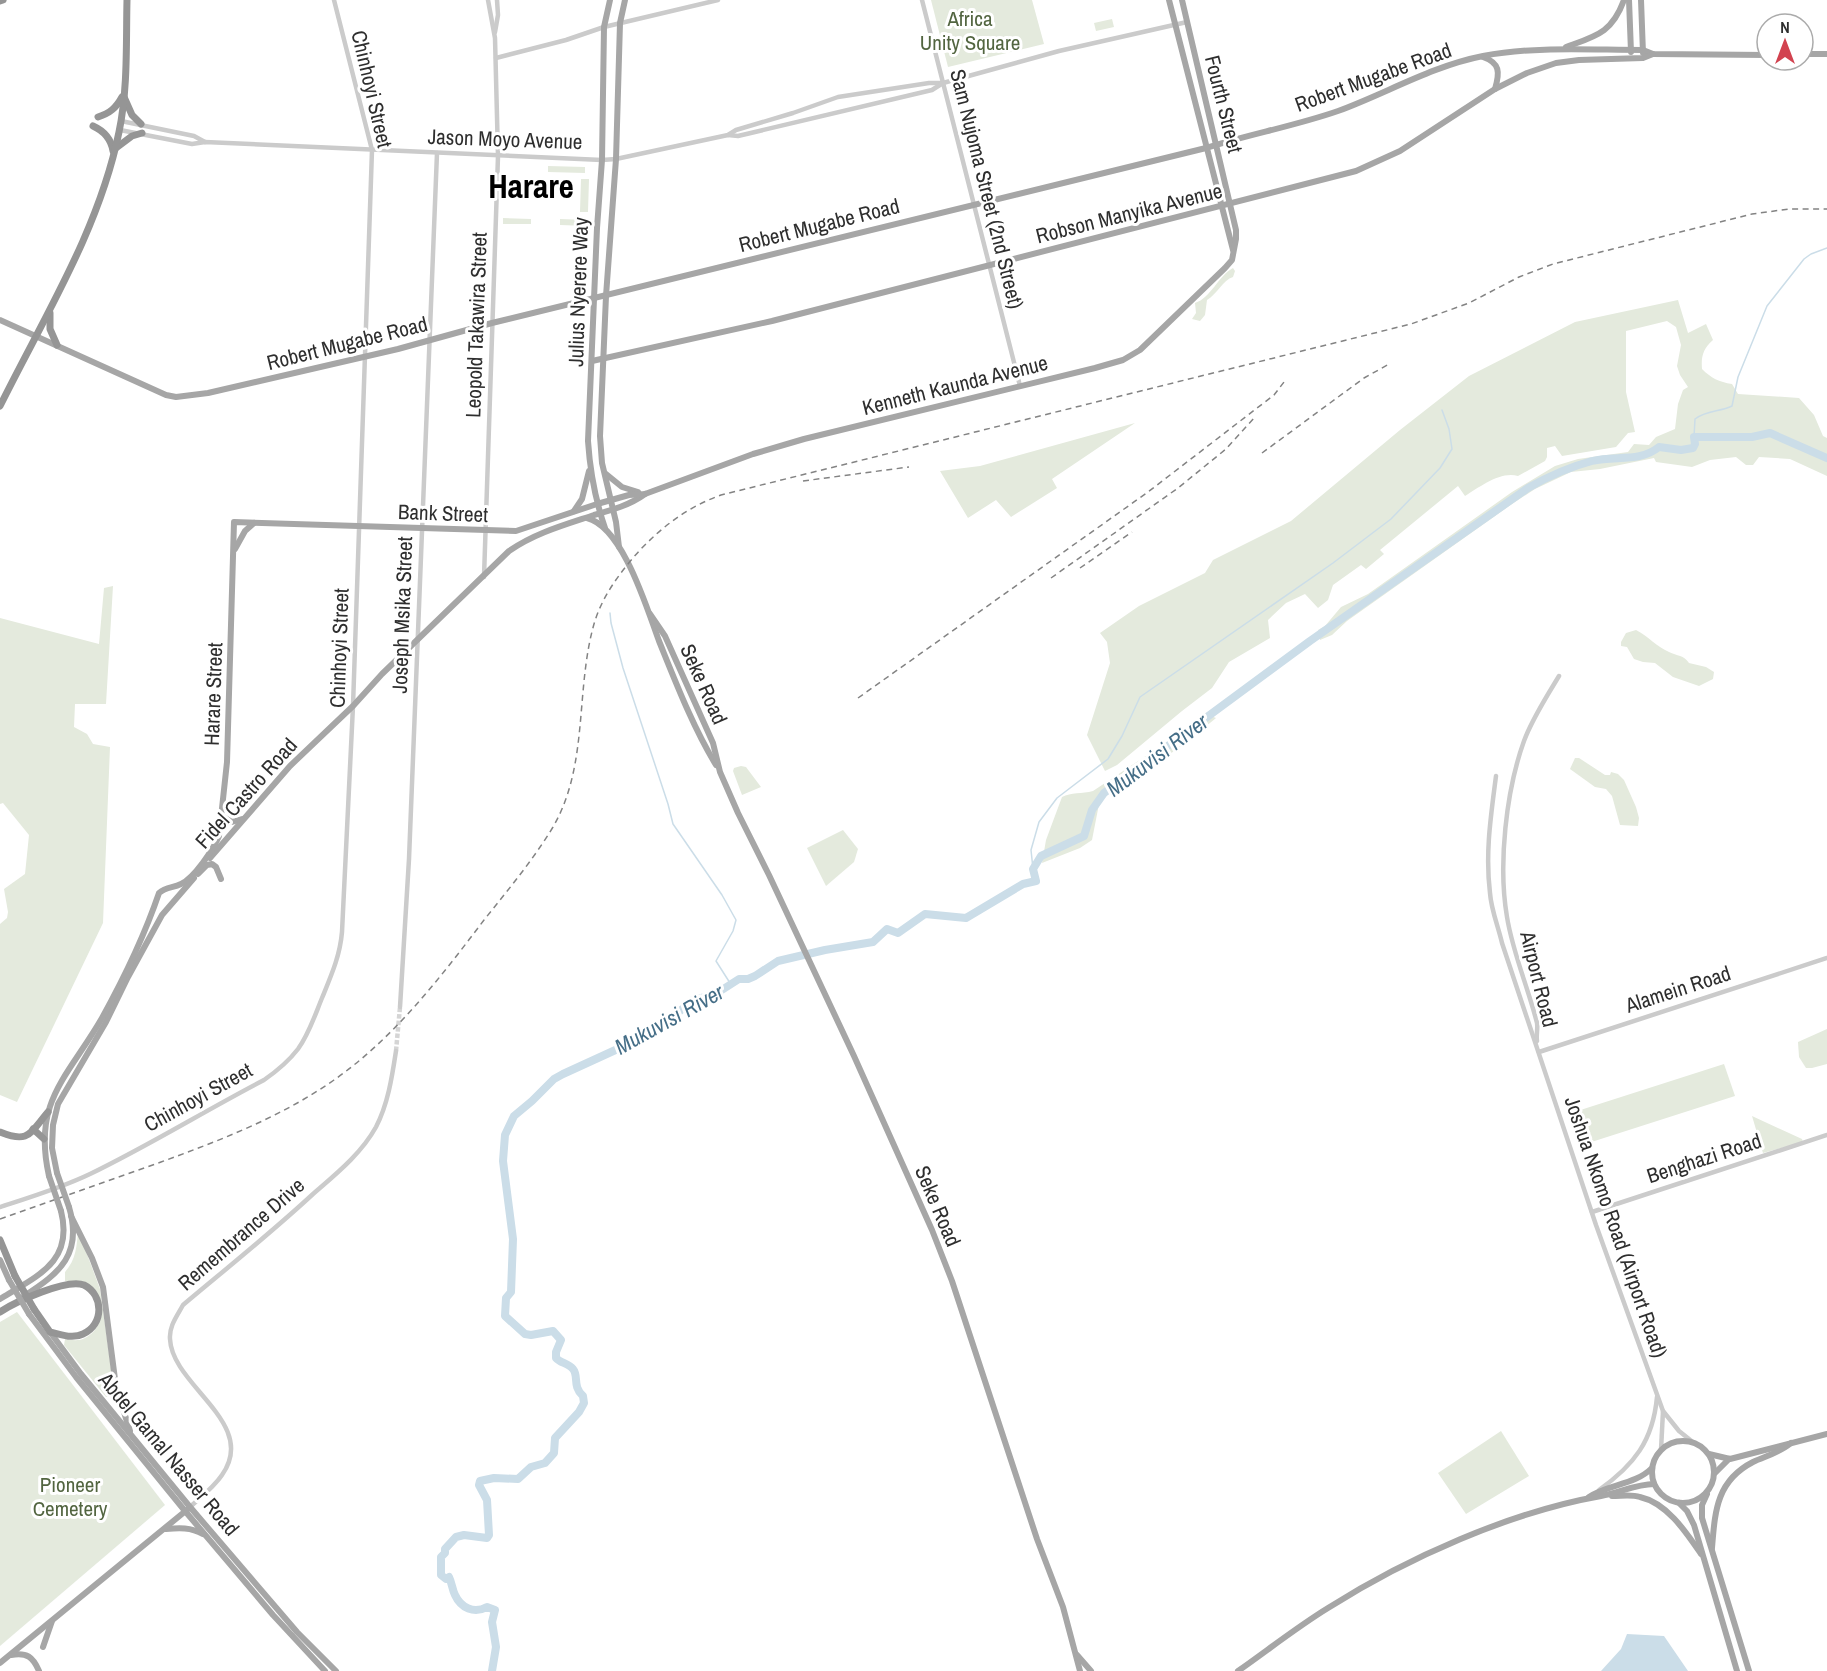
<svg xmlns="http://www.w3.org/2000/svg" width="1827" height="1671" font-family="'Archivo Narrow',sans-serif">
	<rect width="100%" height="100%" fill="#fff"/>
	<g fill="#e4eadd">
		<polygon points="931,0 1032,0 1044,44 948,67"/>
		<polygon points="1112,19 1114,27 1096,31 1094,23"/>
		<polygon points="548,166 585,167 585,173 548,172"/>
		<polygon points="581,179 589,179 588,212 580,212"/>
		<polygon points="503,218 531,219 531,224 503,224"/>
		<polygon points="560,219 588,220 588,226 560,225"/>
		<path d="M1233,268L1235,271L1233,277C1223,280 1217,294 1207,300L1205,315L1200,321L1192,319L1196,313L1195,303C1211,298 1218,276 1233,268Z"/>
		<path d="M1678,300L1688,333L1706,324L1713,340C1703,349 1701,356 1702,369C1711,378 1719,382 1732,384L1738,394L1799,398L1814,415L1823,436L1827,438V476L1790,459L1759,457L1753,465H1746L1736,457L1710,460L1692,467L1656,462L1654,458L1600,469L1571,472L1535,489L1512,504L1347,621L1332,635L1320,640L1318,630L1325,626L1341,607L1368,594L1512,492L1555,466L1578,459L1628,452L1634,444L1649,445L1656,437L1675,429L1678,404L1683,390L1688,387L1680,375L1677,366L1681,345L1676,327L1667,321L1626,331V392L1635,432L1628,433L1616,447L1562,456L1555,446L1547,448V457L1545,461L1518,476C1500,471 1480,487 1465,496L1458,486L1380,550L1384,554L1366,569L1361,565L1333,585L1328,600L1318,608L1305,594L1286,603L1268,620L1270,638L1229,662L1212,688L1182,711L1117,765L1105,771L1087,735L1110,663L1107,642L1100,633L1139,606L1205,573L1213,560L1291,521L1400,430L1469,376L1575,322Z"/>
		<polygon points="1135,423 1052,479 1057,488 1011,517 996,500 968,518 940,471 980,466"/>
		<polygon points="113,586 106,704 75,704 74,727 87,734 93,744 110,747 103,923 17,1102 0,1095 0,924 7,918 8,912 4,889 25,874 29,835 3,803 0,804 0,618 99,644 104,588"/>
		<path d="M1636,630C1648,636 1657,647 1669,652C1677,656 1684,655 1689,663L1706,667L1714,672L1713,679L1699,686L1673,677L1655,663L1643,662L1634,659L1627,647L1621,646V642L1626,633Z"/>
		<path d="M1204,713L1216,718L1182,746L1100,799L1092,840L1080,848L1042,863L1046,840L1062,797C1071,792 1082,794 1093,791L1173,738Z"/>
		<polygon points="1575,758 1579,758 1605,775 1610,775 1611,772 1618,774 1624,780 1636,807 1639,818 1638,826 1620,825 1612,796 1606,789 1595,787 1570,769"/>
		<polygon points="741,766 746,767 761,787 742,795 733,771 734,768"/>
		<polygon points="843,830 858,849 854,862 826,886 807,848"/>
		<polygon points="1827,1029 1827,1064 1812,1068 1806,1068 1799,1057 1798,1042"/>
		<polygon points="1724,1064 1735,1096 1579,1146 1568,1114"/>
		<polygon points="1752,1116 1802,1139 1803,1142 1763,1153"/>
		<path d="M78,1230L100,1289L115,1397H106L64,1345L65,1339C70,1340 78,1341 83,1339C109,1328 107,1288 79,1282C75,1281 69,1281 65,1281V1272C76,1260 77,1245 78,1230Z"/>
		<polygon points="17,1312 165,1505 0,1646 0,1322"/>
		<polygon points="1501,1431 1529,1476 1466,1514 1438,1473"/>
	</g>
	<polygon fill="#cbdde8" points="1627,1634 1664,1636 1688,1671 1601,1671 1621,1649"/>
	<g fill="none" stroke-linecap="round" stroke-linejoin="round">
		<g stroke="#cbdde8" stroke-width="1.5">
			<path d="M1694,437L1695,419C1706,410 1720,412 1732,406L1738,377L1767,306L1804,259L1811,254L1827,248"/>
			<polyline points="610,613 611,623 623,668 668,804 673,824 722,895 736,920 733,931 716,961 730,983"/>
			<polyline points="1033,869 1031,850 1039,822 1057,798 1108,759 1122,736 1140,697 1333,563 1391,519 1440,468 1452,449 1449,429 1442,410"/>
		</g>
		<path stroke="#cbdde8" stroke-width="8" d="M492,1671L496,1647L492,1622L495,1610L487,1607C474,1614 461,1608 455,1595C452,1589 452,1583 449,1577L446,1579L441,1575V1557L445,1553V1549L456,1537L464,1535L487,1538L489,1535L487,1500L479,1485L480,1481L494,1478L518,1479L531,1467L545,1463L554,1453L555,1438L579,1412L584,1403L583,1396C572,1386 579,1376 573,1369C568,1363 560,1363 556,1358V1352L561,1340L553,1331L531,1335L525,1334L505,1316L506,1298L511,1292L513,1239L503,1161L505,1135L514,1116L532,1101L554,1079L563,1074L622,1047L644,1033L661,1027L693,1000L714,995L739,979H748L755,976L778,961L825,950L873,942L887,929L898,933L925,914L966,918L1023,884L1036,881L1033,869L1041,856L1084,836L1092,810L1104,793L1310,641L1528,488C1549,476 1569,467 1592,461C1616,455 1639,463 1659,447L1681,450L1693,448L1695,444L1694,437H1752L1770,433L1827,458"/>
		<polyline stroke="#d5d5d5" stroke-width="4.5" stroke-dasharray="4.5 2" stroke-linecap="butt" points="396,1051 400,1007"/>
		<g stroke="#cbcbcb" stroke-width="4.5">
			<polyline points="922,0 1020,386"/>
			<polyline points="495,32 498,15 497,0"/>
			<polyline points="496,58 566,40 604,27 718,0"/>
			<polyline points="121,121 194,136 205,142"/>
			<polyline points="120,130 192,144 205,142 602,160 616,159 728,135 736,130 793,113 838,97 929,83 943,83 1059,51 1187,22"/>
			<polyline points="728,135 738,136 932,90 943,83"/>
			<polyline points="484,577 498,156 495,38 488,0"/>
			<path d="M1496,776C1491,815 1485,853 1490,893C1491,909 1498,926 1502,943L1596,1225L1663,1411L1679,1431L1694,1443"/>
			<polyline points="400,1007 409,859 437,153"/>
			<path d="M1537,1041C1536,1035 1538,1029 1537,1023C1528,987 1513,954 1507,917C1498,865 1506,791 1524,741C1532,719 1547,696 1559,676"/>
			<polyline points="1539,1052 1827,958"/>
			<path d="M0,1207C31,1197 61,1188 90,1174C150,1145 206,1110 264,1080C277,1071 288,1062 298,1049C309,1034 315,1015 322,998C331,976 340,956 342,932L353,706L372,150L334,0"/>
			<polyline points="1592,1212 1827,1135"/>
			<polyline points="1661,1450 1663,1411"/>
			<path d="M1599,1490C1634,1465 1653,1441 1657,1397"/>
			<path d="M190,1507C201,1497 214,1487 222,1475C259,1423 172,1386 170,1339C169,1326 177,1316 183,1305C227,1268 271,1233 313,1194C336,1174 361,1154 376,1127C388,1104 392,1077 396,1051"/>
		</g>
		<g stroke="#a6a6a6" stroke-width="6">
			<polyline points="1169,0 1233,250"/>
			<polyline points="1629,0 1631,52"/>
			<polyline points="1641,0 1643,53"/>
			<path d="M1566,47C1596,36 1612,33 1624,0"/>
			<polyline points="1803,54 1827,54"/>
			<path d="M1483,57C1500,63 1500,72 1495,89"/>
			<path d="M0,320L166,395L176,397L208,393L398,349L492,323L1206,148C1250,134 1295,126 1338,111C1387,93 1432,66 1483,56C1536,46 1589,50 1643,50L1653,54L1767,55"/>
			<polyline points="592,361 772,321 1356,171 1400,151 1495,89 1527,73 1556,63 1579,60 1643,58 1653,54"/>
			<polyline points="606,474 622,487 638,492"/>
			<polyline points="574,511 582,499 589,471"/>
			<path d="M587,518C623,527 647,609 659,641C676,683 693,727 716,765"/>
			<path d="M605,528C595,499 590,471 588,441L597,228L602,160L604,27L610,0"/>
			<polyline points="619,547 616,522 602,463 600,436 606,296 616,159 620,23 625,0"/>
			<polyline points="235,549 245,531 254,523"/>
			<polyline points="650,614 665,636 713,743 720,772 738,813 769,875 854,1056 932,1230 952,1281 1037,1539 1063,1607 1080,1671"/>
			<polyline points="222,816 232,822 242,819"/>
			<path d="M210,858L290,766L353,706L382,674L509,551C535,533 564,525 594,515C612,510 630,505 645,494"/>
			<polyline points="198,874 207,865 212,864 216,867 221,879"/>
			<polyline points="57,1173 52,1148 53,1125 58,1104 106,1022 128,977 162,915 194,878"/>
			<path d="M49,1176C32,1101 68,1077 102,1018C123,980 145,934 159,893C166,887 173,888 181,884C194,878 213,850 219,836L227,762L234,522L516,531L597,504L629,495L645,494L753,454L804,439L1095,368L1123,360L1140,350L1225,268L1232,260L1236,239V230L1182,0"/>
			<polyline points="71,1216 92,1258 103,1287 116,1387 130,1431"/>
			<polyline points="0,1260 9,1280"/>
			<path d="M24,1296C60,1273 83,1254 69,1207"/>
			<path d="M0,1299C37,1276 74,1262 61,1211"/>
			<polyline points="29,1314 76,1377 185,1511 273,1615 325,1671"/>
			<polyline points="50,1332 81,1374 190,1507 297,1632 336,1671"/>
			<circle cx="1683" cy="1472" r="31"/>
			<polyline points="1709,1454 1730,1459 1827,1434"/>
			<polyline points="1715,1473 1729,1459"/>
			<polyline points="1707,1494 1702,1505 1702,1518 1749,1671"/>
			<path d="M1612,1496C1622,1496 1631,1494 1640,1497C1667,1503 1686,1532 1701,1554"/>
			<path d="M1589,1497C1609,1484 1635,1485 1652,1468"/>
			<polyline points="1679,1503 1687,1511 1694,1525 1737,1671"/>
			<path d="M165,1529C179,1528 190,1527 203,1534"/>
			<path d="M1712,1548C1715,1512 1716,1481 1753,1462C1766,1456 1779,1453 1791,1443"/>
			<polyline points="43,1647 52,1621"/>
			<path d="M11,1655C27,1652 33,1657 39,1671"/>
			<polyline points="1077,1655 1091,1671"/>
			<polyline points="0,1663 188,1509"/>
			<path d="M1238,1671C1268,1650 1297,1627 1328,1608C1407,1558 1510,1512 1601,1496C1619,1493 1636,1484 1654,1484"/>
		</g>
		<g stroke="#959595" stroke-width="7">
			<polyline points="0,1 3,0"/>
			<polyline points="124,97 132,115 141,124"/>
			<path d="M98,117C110,113 116,108 122,97"/>
			<path d="M93,126C104,131 111,138 113,151"/>
			<polyline points="116,148 132,136 142,133"/>
			<polyline points="50,313 50,329 57,345"/>
			<path d="M0,406C44,317 99,230 119,132C128,89 126,43 127,0"/>
			<polyline points="33,1129 44,1139"/>
			<path d="M0,1132C29,1144 30,1133 48,1112"/>
			<polyline points="0,1240 15,1276"/>
			<path d="M0,1312C15,1302 67,1278 84,1285C104,1295 104,1325 83,1334C73,1339 61,1335 50,1332L34,1309"/>
		</g>
		<g stroke="#838383" stroke-width="1.5" stroke-dasharray="6 4.5" stroke-linecap="butt">
			<polyline points="1262,453 1364,378 1391,363"/>
			<polyline points="803,481 909,467"/>
			<polyline points="1080,568 1132,532"/>
			<polyline points="1051,578 1178,488 1226,449 1254,418"/>
			<polyline points="858,698 1148,492 1274,395 1284,382"/>
			<path d="M0,1219C54,1200 107,1181 161,1162C221,1140 281,1117 334,1080C394,1038 440,978 484,920C508,890 533,860 553,827C589,765 575,691 594,624C602,596 621,571 640,550C664,525 688,507 721,495L1411,324L1469,303L1519,277L1553,264L1752,214L1789,209H1827"/>
		</g>
		<g stroke="#a6a6a6" stroke-width="6">
			<polyline points="57,1173 69,1207"/>
			<polyline points="49,1176 61,1211"/>
			<polyline points="9,1280 29,1314"/>
		</g>
		<polyline stroke="#959595" stroke-width="7" points="15,1276 34,1309"/>
	</g>
	<g text-anchor="middle" dominant-baseline="central" stroke-width="6" stroke-linejoin="round" paint-order="stroke">
		<g font-size="21" fill="#526540" stroke="#fff">
			<text x="970" y="18">Africa<tspan x="970" dy="24">Unity Square</tspan></text>
			<text x="70" y="1484">Pioneer<tspan x="70" dy="24">Cemetery</tspan></text>
		</g>
		<g font-size="21" fill="#2e2e2e" stroke="#fff">
			<text transform="translate(1373 77) rotate(-20)">Robert Mugabe Road</text>
			<text transform="translate(372 89) rotate(77)">Chinhoyi Street</text>
			<text transform="translate(1224 104) rotate(76)">Fourth Street</text>
			<text transform="translate(505 139) rotate(2)">Jason Moyo Avenue</text>
			<text transform="translate(987 189) rotate(76)">Sam Nujoma Street (2nd Street)</text>
			<text transform="translate(1129 213) rotate(-14)">Robson Manyika Avenue</text>
			<text transform="translate(819 225) rotate(-14)">Robert Mugabe Road</text>
			<text transform="translate(578 292) rotate(-88)">Julius Nyerere Way</text>
			<text transform="translate(476 325) rotate(-88)">Leopold Takawira Street</text>
			<text transform="translate(347 343) rotate(-14)">Robert Mugabe Road</text>
			<text transform="translate(955 385) rotate(-14)">Kenneth Kaunda Avenue</text>
			<text transform="translate(443 513) rotate(2)">Bank Street</text>
			<text transform="translate(402 615) rotate(-88)">Joseph Msika Street</text>
			<text transform="translate(339 648) rotate(-88)">Chinhoyi Street</text>
			<text transform="translate(704 684) rotate(66)">Seke Road</text>
			<text transform="translate(213 694) rotate(-88)">Harare Street</text>
			<text transform="translate(246 793) rotate(-48)">Fidel Castro Road</text>
			<text transform="translate(1539 979) rotate(76)">Airport Road</text>
			<text transform="translate(1678 989) rotate(-18)">Alamein Road</text>
			<text transform="translate(198 1097) rotate(-29)">Chinhoyi Street</text>
			<text transform="translate(1704 1158) rotate(-18)">Benghazi Road</text>
			<text transform="translate(938 1206) rotate(67)">Seke Road</text>
			<text transform="translate(1616 1227) rotate(71)">Joshua Nkomo Road (Airport Road)</text>
			<text transform="translate(241 1234) rotate(-41)">Remembrance Drive</text>
			<text transform="translate(169 1454) rotate(50)">Abdel Gamal Nasser Road</text>
		</g>
		<g font-size="22" font-style="italic" fill="#456e87" stroke="#fff">
			<text transform="translate(1157 755) rotate(-37)">Mukuvisi River</text>
			<text transform="translate(669 1019) rotate(-29)">Mukuvisi River</text>
		</g>
		<g font-size="33" font-weight="bold" fill="#000" stroke="#fff">
			<text x="531" y="186">Harare</text>
		</g>
	</g>
	<g transform="translate(1785 42)"><circle r="28" fill="#ffffff" stroke="#ababab" stroke-width="1.5"/>
	<path d="M0-4.5L10 22L0 15L-10 22Z" fill="#d2424f"/>
	<text y="-9" font-size="16" font-weight="bold" text-anchor="middle" fill="#2e2e2e">N</text>
	</g>
</svg>
